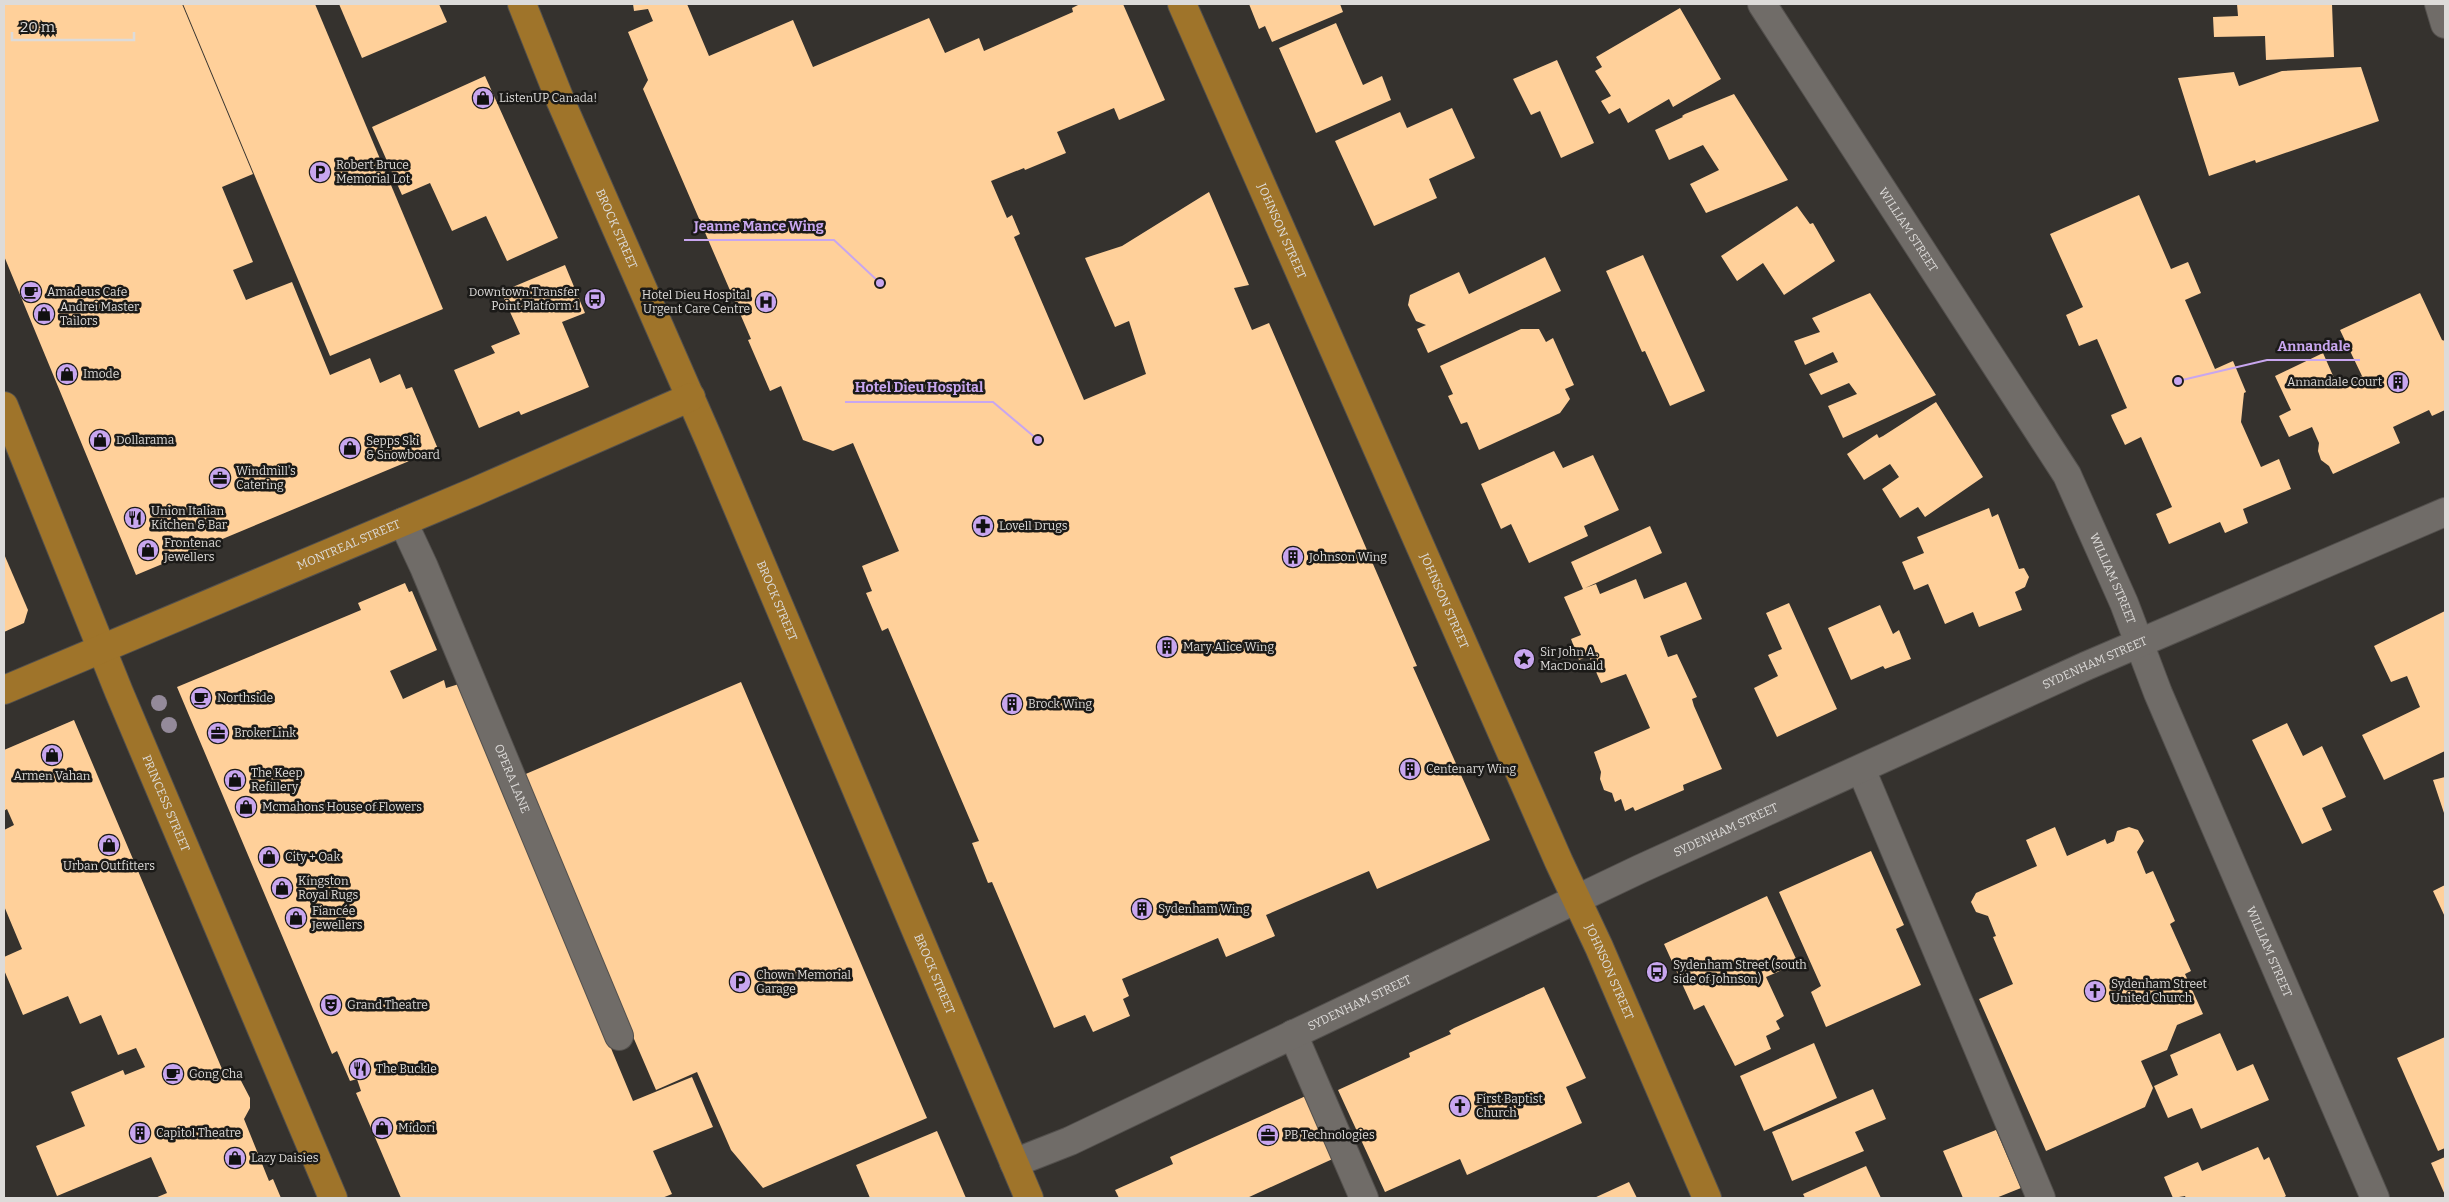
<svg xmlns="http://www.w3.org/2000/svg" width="2449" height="1202" font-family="Bitter,serif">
	<rect width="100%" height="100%" fill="#35322e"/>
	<g fill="#ffd09a">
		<polygon points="4,4 182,4 253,174 222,187 253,262 233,270 246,300 292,282 330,375 370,358 380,383 400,374 406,389 412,387 438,449 136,575 4,256"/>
		<polygon points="183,4 315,4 443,309 330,356"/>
		<polygon points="339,4 439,4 447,22 362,58"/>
		<polygon points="633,4 687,4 709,56 793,20 813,67 929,18 945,53 979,38 984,51 1073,12 1072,8 1080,4 1123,4 1165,100 1119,120 1114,108 1057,132 1066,153 1025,170 1024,168 991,181 1007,218 1012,215 1020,234 1014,237 1084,400 1146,374 1129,321 1115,327 1085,258 1122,246 1209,192 1249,285 1234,288 1252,330 1269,323 1417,666 1413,667 1490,840 1377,889 1369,871 1296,902 1266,915 1275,936 1226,957 1218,938 1122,979 1129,996 1123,999 1130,1016 1093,1032 1085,1015 1054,1028 992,882 988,883 972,843 979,841 888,628 882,631 866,593 872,591 862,566 899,551 853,443 833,451 803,440 781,386 770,391 748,340 751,339 643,89 648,80 628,32 653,21 648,9 634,11"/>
		<polygon points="1249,4 1340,4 1343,12 1272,42 1265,26 1259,29"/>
		<polygon points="2237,4 2332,4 2334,57 2266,60 2265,36 2214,37 2213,17 2238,16"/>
		<polygon points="1680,8 1721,79 1673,107 1669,99 1628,123 1620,108 1609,114 1601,101 1611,96 1595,71 1602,67 1596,57"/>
		<polygon points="1336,23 1363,85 1382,76 1391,100 1316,133 1279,48"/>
		<polygon points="1557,60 1594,143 1561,158 1540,111 1531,115 1513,79"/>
		<polygon points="2361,67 2379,121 2256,163 2255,160 2209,176 2178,78 2234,72 2239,86 2282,71"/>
		<polygon points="485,76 558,238 507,261 486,216 452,231 430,183 402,195 372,127"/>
		<polygon points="1734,94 1788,180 1706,213 1690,184 1719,170 1703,145 1669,160 1655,130 1683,117 1682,116 1685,114"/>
		<polygon points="1452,108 1475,158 1429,179 1437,198 1374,226 1335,141 1400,112 1407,128"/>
		<polygon points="2139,195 2171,269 2188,262 2201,293 2185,300 2215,369 2233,361 2246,392 2244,393 2241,422 2261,467 2279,459 2291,489 2243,509 2248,523 2225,533 2220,522 2169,544 2156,514 2172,507 2141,437 2125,445 2112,418 2111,415 2127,408 2097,339 2079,346 2066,315 2083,307 2050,234"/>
		<polygon points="1797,206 1810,224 1813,223 1835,261 1784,295 1763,263 1737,281 1721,256"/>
		<polygon points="1643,255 1705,391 1670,406 1645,351 1642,352 1606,271"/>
		<polygon points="1545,257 1561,291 1428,353 1417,329 1426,325 1416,321 1408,305 1410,295 1459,272 1469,294"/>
		<polygon points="565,265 585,313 562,322 589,387 521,415 519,411 479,428 454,370 495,353 491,346 520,334 501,292"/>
		<polygon points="1870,293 1936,395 1843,438 1828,406 1857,394 1849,383 1821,395 1809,374 1838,362 1833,352 1805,365 1794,341 1820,332 1812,318"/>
		<polygon points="2420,293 2442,340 2445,341 2445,410 2432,416 2429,410 2393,427 2400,443 2333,474 2329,466 2321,460 2318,451 2319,443 2312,427 2289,437 2279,416 2291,410 2275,376 2323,353 2338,387 2362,376 2340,330"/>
		<polygon points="1521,329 1539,329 1546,342 1553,338 1574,385 1565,389 1570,399 1560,413 1479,450 1467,422 1461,424 1448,396 1453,394 1440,366"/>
		<polygon points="1936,402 1983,477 1925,517 1918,507 1900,518 1882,489 1899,477 1890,464 1864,480 1847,454 1877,434 1879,438 1883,436"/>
		<polygon points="1554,451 1563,468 1593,455 1619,510 1584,526 1588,536 1529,563 1511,524 1501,529 1481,484"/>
		<polygon points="1989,508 1992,517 1998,514 2019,569 2024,568 2029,577 2025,587 2015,592 2022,610 1979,627 1973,612 1945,624 1928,584 1914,590 1902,562 1924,553 1917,537"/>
		<polygon points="1650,526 1662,553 1585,588 1596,584 1600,594 1636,579 1644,599 1686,582 1702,619 1660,636 1668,657 1677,654 1697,697 1692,699 1694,706 1722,769 1683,785 1684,790 1635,811 1633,807 1625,811 1621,799 1615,802 1612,793 1604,790 1600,779 1601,772 1594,752 1650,728 1626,674 1601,683 1589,656 1579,660 1571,639 1581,635 1564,597 1583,589 1571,562"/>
		<polygon points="4,554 28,610 24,623 4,632"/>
		<polygon points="405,583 409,592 412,591 437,650 390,671 403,699 444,680 446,688 459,684 633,1101 692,1077 713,1127 653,1151 672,1194 662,1198 401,1198 356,1093 361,1091 357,1079 350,1081 337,1051 332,1054 177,687 361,610 358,603"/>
		<polygon points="1789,603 1837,709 1777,737 1754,688 1778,676 1768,655 1782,649 1766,613"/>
		<polygon points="1880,605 1893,634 1899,630 1911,659 1885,669 1883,666 1851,680 1828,628"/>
		<polygon points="2445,611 2445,751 2384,780 2362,735 2420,707 2407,676 2391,682 2374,646"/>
		<polygon points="741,682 927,1118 763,1188 731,1150 697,1072 656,1090 521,776"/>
		<polygon points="74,720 222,1069 238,1075 250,1098 250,1108 244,1119 269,1181 273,1179 281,1198 155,1198 167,1193 151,1157 57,1196 36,1146 85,1126 71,1092 123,1070 125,1075 145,1067 136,1048 118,1055 101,1015 80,1024 68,996 23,1015 4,970 4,957 22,949 4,906 4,830 14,825 7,809 4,811 4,750"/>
		<polygon points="2287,723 2303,756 2322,746 2346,797 2322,808 2332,830 2302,844 2252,740"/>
		<polygon points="2445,777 2445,816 2433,780"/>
		<polygon points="2055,827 2067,856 2105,839 2107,844 2114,841 2117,831 2129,827 2138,830 2144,841 2137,852 2146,874 2153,871 2175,921 2170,924 2191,971 2185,974 2203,1014 2177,1025 2167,1050 2141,1061 2153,1088 2145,1107 2046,1151 1979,999 2013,984 1993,937 1996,936 1988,916 1976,912 1971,902 1976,893 2037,866 2026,840"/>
		<polygon points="1871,851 1904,925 1896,929 1921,985 1826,1027 1811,992 1821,986 1779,892"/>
		<polygon points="2445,885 2445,917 2433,891"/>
		<polygon points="1767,896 1798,963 1766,977 1784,1016 1776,1021 1780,1029 1766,1036 1771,1049 1735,1066 1704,1005 1694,1010 1664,944"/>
		<polygon points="1544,987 1586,1078 1566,1087 1582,1123 1467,1175 1460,1159 1385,1192 1338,1090 1410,1057 1409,1053 1451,1034 1449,1031 1454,1028"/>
		<polygon points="2220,1033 2237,1071 2253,1064 2269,1100 2201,1129 2192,1108 2168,1118 2154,1086 2178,1075 2170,1055"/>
		<polygon points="2445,1037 2445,1148 2438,1151 2397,1058"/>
		<polygon points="1814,1043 1837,1098 1764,1131 1740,1076"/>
		<polygon points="1873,1089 1886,1119 1855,1132 1864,1151 1792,1181 1772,1132"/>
		<polygon points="1308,1095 1337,1157 1247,1198 1119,1198 1115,1190 1173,1164 1170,1157"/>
		<polygon points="1996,1130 2021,1188 1996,1198 1963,1198 1943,1151"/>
		<polygon points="937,1131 966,1198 870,1198 856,1165"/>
		<polygon points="2258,1147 2264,1160 2269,1157 2286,1196 2283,1198 2186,1198 2185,1196 2173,1198 2164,1177 2198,1162 2202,1171"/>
		<polygon points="2445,1157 2445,1195 2431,1163"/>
		<polygon points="1866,1166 1881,1198 1805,1198 1803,1194"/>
		<polygon points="1629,1182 1637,1198 1594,1198"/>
	</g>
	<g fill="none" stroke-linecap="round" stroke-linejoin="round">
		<g stroke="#53504d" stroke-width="30">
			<g id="minor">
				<path id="s1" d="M1762,4L2067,475L2124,603L2158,693L2375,1198"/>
				<polyline points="2439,4 2445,24"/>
				<path id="s2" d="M403,522L424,567L619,1036"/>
				<polyline points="1861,769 2041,1198"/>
				<polyline points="1293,1034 1364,1198"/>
				<path id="s3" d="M1014,1163L1070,1141L1640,869L2086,666L2445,512"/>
			</g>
		</g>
		<g stroke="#53504d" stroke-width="30">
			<g id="major">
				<path id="s4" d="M522,4L561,102L709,440L1029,1198"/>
				<path id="s5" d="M1182,4L1559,862L1599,947L1707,1198"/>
				<path id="s6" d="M4,406L119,692L333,1198"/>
				<path id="s7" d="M4,690L474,492L691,397"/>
			</g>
		</g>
		<use href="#minor" stroke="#706c68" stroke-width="28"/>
		<use href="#major" stroke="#9f742a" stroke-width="28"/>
	</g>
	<g fill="#948a9a">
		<circle cx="159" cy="703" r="8"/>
		<circle cx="169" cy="725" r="8"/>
	</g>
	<defs>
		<g id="shop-disc" transform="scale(1.125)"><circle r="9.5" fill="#c8a6ef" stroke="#1b1a18"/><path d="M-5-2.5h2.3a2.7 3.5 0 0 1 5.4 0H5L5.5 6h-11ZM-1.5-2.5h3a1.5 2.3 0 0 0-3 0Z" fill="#111"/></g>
		<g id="parking-disc" transform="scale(1.125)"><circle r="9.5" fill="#c8a6ef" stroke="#1b1a18"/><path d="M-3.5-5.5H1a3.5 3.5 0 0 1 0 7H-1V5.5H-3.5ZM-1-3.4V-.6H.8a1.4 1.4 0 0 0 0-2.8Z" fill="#111"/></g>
		<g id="cafe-disc" transform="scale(1.125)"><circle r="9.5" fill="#c8a6ef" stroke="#1b1a18"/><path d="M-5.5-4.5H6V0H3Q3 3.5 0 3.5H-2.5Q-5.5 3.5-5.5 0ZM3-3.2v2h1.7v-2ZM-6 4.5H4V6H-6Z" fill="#111"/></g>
		<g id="bus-disc" transform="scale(1.125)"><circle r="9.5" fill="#c8a6ef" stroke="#1b1a18"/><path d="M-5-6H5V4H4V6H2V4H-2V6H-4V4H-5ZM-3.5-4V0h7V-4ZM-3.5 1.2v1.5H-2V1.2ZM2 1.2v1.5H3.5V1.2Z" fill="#111"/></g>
		<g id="hospital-disc" transform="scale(1.125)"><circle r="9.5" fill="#c8a6ef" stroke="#1b1a18"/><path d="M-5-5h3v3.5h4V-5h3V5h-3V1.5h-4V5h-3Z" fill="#111"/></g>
		<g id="building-disc" transform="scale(1.125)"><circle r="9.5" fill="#c8a6ef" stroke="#1b1a18"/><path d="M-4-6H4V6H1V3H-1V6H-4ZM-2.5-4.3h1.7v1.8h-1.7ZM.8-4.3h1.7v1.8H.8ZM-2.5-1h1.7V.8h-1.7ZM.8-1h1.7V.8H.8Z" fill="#111"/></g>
		<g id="office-disc" transform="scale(1.125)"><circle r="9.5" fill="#c8a6ef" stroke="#1b1a18"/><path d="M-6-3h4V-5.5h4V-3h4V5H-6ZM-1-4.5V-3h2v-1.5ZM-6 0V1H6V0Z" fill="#111"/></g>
		<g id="restaurant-disc" transform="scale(1.125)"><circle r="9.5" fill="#c8a6ef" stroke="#1b1a18"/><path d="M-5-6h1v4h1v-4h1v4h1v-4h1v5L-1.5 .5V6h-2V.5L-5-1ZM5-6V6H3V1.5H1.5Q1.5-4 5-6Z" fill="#111"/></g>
		<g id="pharmacy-disc" transform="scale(1.125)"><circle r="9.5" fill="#c8a6ef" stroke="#1b1a18"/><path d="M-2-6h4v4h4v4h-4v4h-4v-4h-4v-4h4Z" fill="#111"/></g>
		<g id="sight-disc" transform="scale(1.125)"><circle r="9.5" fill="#c8a6ef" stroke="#1b1a18"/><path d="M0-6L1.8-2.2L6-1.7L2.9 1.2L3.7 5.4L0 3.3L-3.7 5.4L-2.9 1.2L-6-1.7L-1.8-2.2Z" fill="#111"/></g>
		<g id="church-disc" transform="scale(1.125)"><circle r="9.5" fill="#c8a6ef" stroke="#1b1a18"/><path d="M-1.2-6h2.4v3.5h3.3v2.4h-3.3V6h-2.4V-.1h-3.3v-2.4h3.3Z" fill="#111"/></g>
		<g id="theatre-disc" transform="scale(1.125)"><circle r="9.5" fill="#c8a6ef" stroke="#1b1a18"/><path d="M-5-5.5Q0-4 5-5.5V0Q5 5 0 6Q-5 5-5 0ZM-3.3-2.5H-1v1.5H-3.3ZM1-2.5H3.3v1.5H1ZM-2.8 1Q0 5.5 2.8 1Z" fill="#111"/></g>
	</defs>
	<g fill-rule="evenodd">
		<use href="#shop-disc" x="483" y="98"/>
		<use href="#parking-disc" x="320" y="172"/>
		<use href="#cafe-disc" x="31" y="292"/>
		<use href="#bus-disc" x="595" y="299"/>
		<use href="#hospital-disc" x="766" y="302"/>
		<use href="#shop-disc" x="44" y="314"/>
		<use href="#shop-disc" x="67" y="374"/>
		<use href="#building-disc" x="2398" y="382"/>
		<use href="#shop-disc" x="100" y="440"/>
		<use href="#shop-disc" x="350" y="448"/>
		<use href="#office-disc" x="220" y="478"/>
		<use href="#restaurant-disc" x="135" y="518"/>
		<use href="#pharmacy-disc" x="983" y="526"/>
		<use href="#shop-disc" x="148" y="550"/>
		<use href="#building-disc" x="1293" y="557"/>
		<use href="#building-disc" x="1167" y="647"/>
		<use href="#sight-disc" x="1524" y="659"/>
		<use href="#cafe-disc" x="201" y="698"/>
		<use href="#building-disc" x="1012" y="704"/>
		<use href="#office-disc" x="218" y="733"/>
		<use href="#shop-disc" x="52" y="755"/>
		<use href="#building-disc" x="1410" y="769"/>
		<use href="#shop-disc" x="235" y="780"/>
		<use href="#shop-disc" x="246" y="807"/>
		<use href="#shop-disc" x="109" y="845"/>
		<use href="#shop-disc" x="269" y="857"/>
		<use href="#shop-disc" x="282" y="888"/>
		<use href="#building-disc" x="1142" y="909"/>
		<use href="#shop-disc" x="296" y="918"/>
		<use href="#bus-disc" x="1657" y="972"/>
		<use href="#parking-disc" x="740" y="982"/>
		<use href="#church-disc" x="2095" y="991"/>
		<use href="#theatre-disc" x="331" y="1005"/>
		<use href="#restaurant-disc" x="360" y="1069"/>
		<use href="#cafe-disc" x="173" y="1074"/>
		<use href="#church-disc" x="1460" y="1106"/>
		<use href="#shop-disc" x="382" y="1128"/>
		<use href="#building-disc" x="140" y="1133"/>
		<use href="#office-disc" x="1268" y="1135"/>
		<use href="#shop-disc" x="235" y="1158"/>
	</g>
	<g text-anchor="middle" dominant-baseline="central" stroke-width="5" stroke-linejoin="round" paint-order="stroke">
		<g font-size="12" fill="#dddbd9" stroke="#1b1a18" text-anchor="start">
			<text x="499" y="98">ListenUP Canada!</text>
			<text x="336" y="165">Robert Bruce<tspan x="336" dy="14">Memorial Lot</tspan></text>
			<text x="47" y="292">Amadeus Cafe</text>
			<text x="579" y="292" text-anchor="end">Downtown Transfer<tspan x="579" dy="14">Point Platform 1</tspan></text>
			<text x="750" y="295" text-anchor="end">Hotel Dieu Hospital<tspan x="750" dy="14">Urgent Care Centre</tspan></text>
			<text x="60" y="307">Andrei Master<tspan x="60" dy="14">Tailors</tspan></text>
			<text x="83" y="374">Imode</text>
			<text x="2382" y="382" text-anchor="end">Annandale Court</text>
			<text x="116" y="440">Dollarama</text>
			<text x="366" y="441">Sepps Ski<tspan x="366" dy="14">&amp; Snowboard</tspan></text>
			<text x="236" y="471">Windmill's<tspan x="236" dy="14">Catering</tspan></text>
			<text x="151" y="511">Union Italian<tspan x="151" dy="14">Kitchen &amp; Bar</tspan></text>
			<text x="999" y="526">Lovell Drugs</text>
			<text x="164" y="543">Frontenac<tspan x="164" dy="14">Jewellers</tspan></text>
			<text x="1309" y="557">Johnson Wing</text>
			<text x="1183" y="647">Mary Alice Wing</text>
			<text x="1540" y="652">Sir John A.<tspan x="1540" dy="14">MacDonald</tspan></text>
			<text x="217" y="698">Northside</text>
			<text x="1028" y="704">Brock Wing</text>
			<text x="234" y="733">BrokerLink</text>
			<text x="1426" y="769">Centenary Wing</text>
			<text x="251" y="773">The Keep<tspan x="251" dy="14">Refillery</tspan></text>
			<text x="52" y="776" text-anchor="middle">Armen Vahan</text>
			<text x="262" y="807">Mcmahons House of Flowers</text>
			<text x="285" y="857">City + Oak</text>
			<text x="109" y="866" text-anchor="middle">Urban Outfitters</text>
			<text x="298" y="881">Kingston<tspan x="298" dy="14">Royal Rugs</tspan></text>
			<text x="1158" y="909">Sydenham Wing</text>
			<text x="312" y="911">Fiancée<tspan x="312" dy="14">Jewellers</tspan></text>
			<text x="1673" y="965">Sydenham Street (south<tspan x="1673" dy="14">side of Johnson)</tspan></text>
			<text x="756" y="975">Chown Memorial<tspan x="756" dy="14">Garage</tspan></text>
			<text x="2111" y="984">Sydenham Street<tspan x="2111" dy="14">United Church</tspan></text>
			<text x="347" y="1005">Grand Theatre</text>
			<text x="376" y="1069">The Buckle</text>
			<text x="189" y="1074">Gong Cha</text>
			<text x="1476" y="1099">First Baptist<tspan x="1476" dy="14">Church</tspan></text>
			<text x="398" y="1128">Midori</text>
			<text x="156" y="1133">Capitol Theatre</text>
			<text x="1284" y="1135">PB Technologies</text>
			<text x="251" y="1158">Lazy Daisies</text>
		</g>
		<g font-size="12" fill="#dddbd9" stroke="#1b1a18">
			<text stroke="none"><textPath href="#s4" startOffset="244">BROCK STREET</textPath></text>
			<text stroke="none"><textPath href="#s5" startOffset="248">JOHNSON STREET</textPath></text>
			<text stroke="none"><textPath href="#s1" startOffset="269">WILLIAM STREET</textPath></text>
			<text stroke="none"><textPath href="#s7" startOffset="374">MONTREAL STREET</textPath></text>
			<text stroke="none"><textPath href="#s1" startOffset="674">WILLIAM STREET</textPath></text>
			<text stroke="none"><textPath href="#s4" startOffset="649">BROCK STREET</textPath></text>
			<text stroke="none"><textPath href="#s5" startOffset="652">JOHNSON STREET</textPath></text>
			<text stroke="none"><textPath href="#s3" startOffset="1191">SYDENHAM STREET</textPath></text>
			<text stroke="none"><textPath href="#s2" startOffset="279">OPERA LANE</textPath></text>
			<text stroke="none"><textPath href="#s6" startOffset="429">PRINCESS STREET</textPath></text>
			<text stroke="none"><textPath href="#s3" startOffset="786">SYDENHAM STREET</textPath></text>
			<text stroke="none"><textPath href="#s1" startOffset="1079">WILLIAM STREET</textPath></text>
			<text stroke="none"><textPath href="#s5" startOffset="1058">JOHNSON STREET</textPath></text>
			<text stroke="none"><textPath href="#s4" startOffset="1054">BROCK STREET</textPath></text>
			<text stroke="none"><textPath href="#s3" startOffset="381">SYDENHAM STREET</textPath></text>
		</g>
	</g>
	<path fill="none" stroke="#c8a6ef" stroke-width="2" d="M880 283L834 240H684M2178 381L2267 360H2360M1038 440L993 402H845"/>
	<g fill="#c8a6ef" stroke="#1b1a18" stroke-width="2">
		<circle cx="880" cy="283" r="5"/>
		<circle cx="2178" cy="381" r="5"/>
		<circle cx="1038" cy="440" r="5"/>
	</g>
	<g font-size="14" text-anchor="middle" font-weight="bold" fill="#c8a6ef" stroke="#1b1a18" stroke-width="5" stroke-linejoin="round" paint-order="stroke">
		<text x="759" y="231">Jeanne Mance Wing</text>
		<text x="2314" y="351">Annandale</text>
		<text x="919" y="392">Hotel Dieu Hospital</text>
	</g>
	<rect width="2449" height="1202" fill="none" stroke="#dddbd9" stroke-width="10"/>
	<path d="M12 32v8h122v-8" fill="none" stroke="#dddbd9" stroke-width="2.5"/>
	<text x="20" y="32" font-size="15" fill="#dddbd9" stroke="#1b1a18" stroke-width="4" paint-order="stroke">20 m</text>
</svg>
